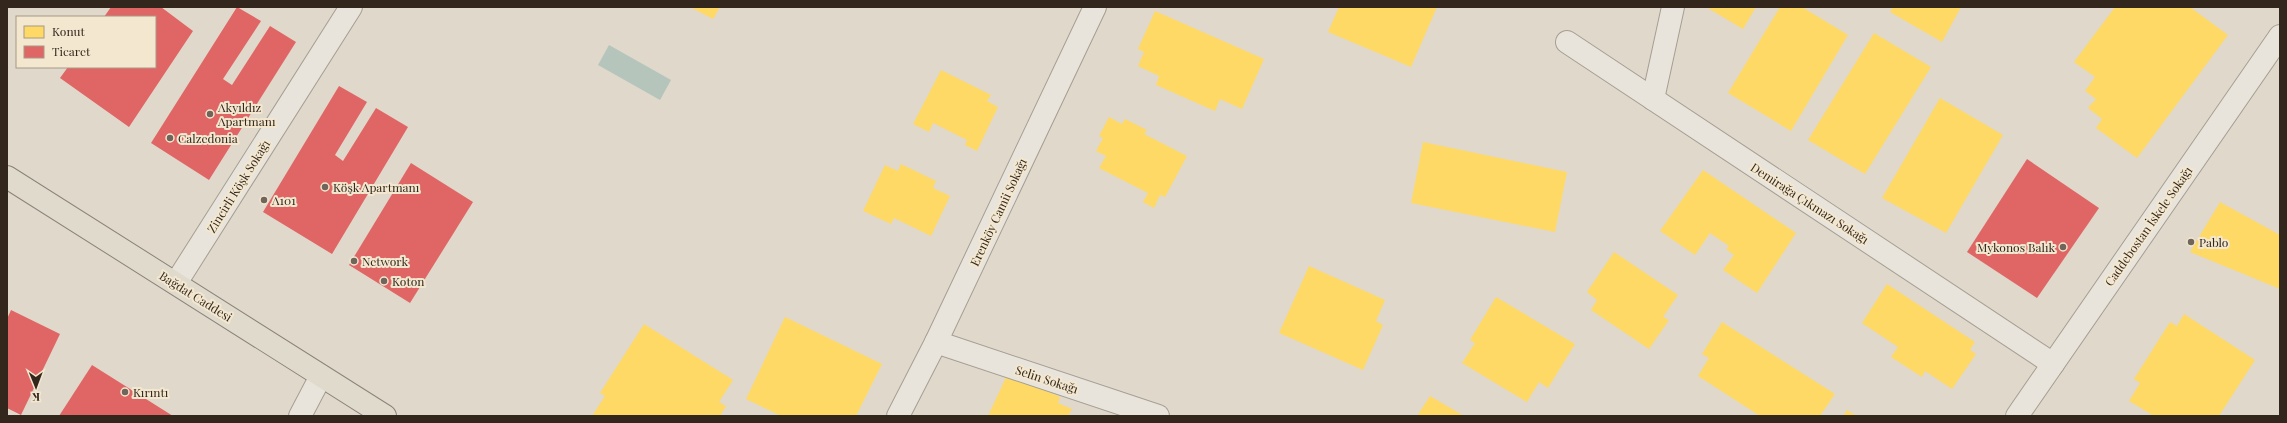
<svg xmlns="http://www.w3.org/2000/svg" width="2287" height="423" font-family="'Playfair Display',serif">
	<rect width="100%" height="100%" fill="#e0d8ca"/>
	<polygon fill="#b5c5bb" points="609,45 671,80 660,100 598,65"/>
	<g fill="#ffd966">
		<polygon points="690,7 720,7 713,19"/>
		<polygon points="1339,7 1437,7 1411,67 1328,32"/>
		<polygon points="1706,7 1756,7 1743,29"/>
		<polygon points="1780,7 1802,7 1848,35 1791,131 1728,93"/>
		<polygon points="1893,7 1961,7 1942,42 1890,12"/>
		<polygon points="2115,7 2190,7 2228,35 2137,158 2096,128 2102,119 2088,108 2096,99 2085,91 2095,77 2074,62"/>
		<polygon points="1155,11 1264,59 1242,109 1220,99 1215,111 1156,85 1159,76 1138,66 1144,52 1138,49"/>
		<polygon points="1874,33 1931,67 1865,174 1808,140"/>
		<polygon points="941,70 991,95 987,101 998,107 977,151 965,145 967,140 933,123 929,132 913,124"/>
		<polygon points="1940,98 2003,135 1946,233 1882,198"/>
		<polygon points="1109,117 1122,124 1125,119 1147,130 1144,134 1187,156 1165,197 1160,195 1154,208 1143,202 1148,193 1099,168 1106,156 1096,151 1103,138 1099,136"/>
		<polygon points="1423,142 1567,172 1555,232 1411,203"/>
		<polygon points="901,164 936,181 933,188 950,196 931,236 894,218 891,224 863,211 885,165 898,171"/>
		<polygon points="1703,170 1796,233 1757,293 1723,270 1734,255 1726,249 1729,246 1710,233 1695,255 1660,231"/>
		<polygon points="2220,202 2280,235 2280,289 2190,252"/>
		<polygon points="1614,252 1678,295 1663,317 1669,320 1649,349 1591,310 1597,300 1587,292"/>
		<polygon points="1309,266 1385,300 1376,321 1383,325 1363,370 1279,333"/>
		<polygon points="1887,284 1975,342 1970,350 1976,354 1952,389 1925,371 1922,377 1891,357 1898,347 1862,323"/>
		<polygon points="1496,297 1575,344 1548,388 1539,382 1527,402 1462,363 1475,343 1470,340"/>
		<polygon points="2184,314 2255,360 2219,416 2154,416 2129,401 2140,383 2134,379 2170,322 2177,326"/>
		<polygon points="785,317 882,364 856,416 781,416 746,399"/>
		<polygon points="1722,322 1835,394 1820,416 1760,416 1698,376 1709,358 1702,354"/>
		<polygon points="644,324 733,380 719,402 726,406 720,416 592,416 605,396 600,393"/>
		<polygon points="1008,373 1060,397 1058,403 1072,409 1068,416 988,416"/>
		<polygon points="1430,396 1464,416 1417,416"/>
		<polygon points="1847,410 1857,416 1843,416"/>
	</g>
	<g fill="#e06666">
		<polygon points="111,7 161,7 193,31 129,127 60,78 68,67 155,67 155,17 104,17"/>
		<polygon points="237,7 261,21 223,79 232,85 270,26 296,42 209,180 151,143"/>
		<polygon points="339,86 367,102 335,155 343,161 376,108 408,127 332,254 263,212"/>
		<polygon points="2027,159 2099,208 2037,298 1967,252"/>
		<polygon points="411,163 473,202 410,303 349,265"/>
		<polygon points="11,310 60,334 21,415 7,408 7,319"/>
		<polygon points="92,365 173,416 59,416"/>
	</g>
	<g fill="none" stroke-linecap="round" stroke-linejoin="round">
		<g stroke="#a59e93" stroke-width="24">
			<g id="minor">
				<polyline points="1567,42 2053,364"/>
				<polyline points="1653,99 1673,7"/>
				<polyline points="176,283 351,7"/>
				<polyline points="936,342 1158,416"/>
				<polyline points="300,416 321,376"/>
				<polyline points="898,416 936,342 1095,7"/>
				<polyline points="2017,416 2280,36"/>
			</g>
		</g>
		<g stroke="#8b837a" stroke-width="24">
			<polyline id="major" points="7,177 385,416"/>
		</g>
		<use href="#minor" stroke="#e8e4db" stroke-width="22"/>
		<use href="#major" stroke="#e0dacd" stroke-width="22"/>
	</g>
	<g fill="#70655a" stroke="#f3e7cf" stroke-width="1.5">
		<circle cx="210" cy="114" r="4"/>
		<circle cx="170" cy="138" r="4"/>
		<circle cx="325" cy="187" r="4"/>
		<circle cx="264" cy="200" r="4"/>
		<circle cx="2191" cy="242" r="4"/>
		<circle cx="2063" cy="247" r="4"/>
		<circle cx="354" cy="261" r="4"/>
		<circle cx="384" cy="281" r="4"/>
		<circle cx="125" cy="392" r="4"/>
	</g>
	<g text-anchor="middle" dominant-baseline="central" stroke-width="4" stroke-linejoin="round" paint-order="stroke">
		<g font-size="12" fill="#33271d" stroke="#f3e7cf" text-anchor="start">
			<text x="218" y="107">Akyıldız<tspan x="218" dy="14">Apartmanı</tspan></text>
			<text x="178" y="138">Calzedonia</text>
			<text x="333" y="187">Köşk Apartmanı</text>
			<text x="272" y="200">A101</text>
			<text x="2199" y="242">Pablo</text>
			<text x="2055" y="247" text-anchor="end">Mykonos Balık</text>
			<text x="362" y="261">Network</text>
			<text x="392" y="281">Koton</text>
			<text x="133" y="392">Kırıntı</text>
		</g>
		<g font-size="12" fill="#33271d" stroke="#f3e7cf">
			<text transform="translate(238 186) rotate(-58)">Zincirli Köşk Sokağı</text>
			<text transform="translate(1810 203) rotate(33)">Demirağa Çıkmazı Sokağı</text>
			<text transform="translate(998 212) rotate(-65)">Erenköy Camii Sokağı</text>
			<text transform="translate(2148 226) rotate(-55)">Caddebostan İskele Sokağı</text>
			<text transform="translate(196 296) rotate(32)">Bağdat Caddesi</text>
			<text transform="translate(1047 379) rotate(18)">Selin Sokağı</text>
		</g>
	</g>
	<rect width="2287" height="423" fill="none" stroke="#33271d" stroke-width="16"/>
	<rect x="16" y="16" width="140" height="52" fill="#f3e7cf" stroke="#a69a88"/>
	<rect x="24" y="26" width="20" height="12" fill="#ffd966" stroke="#a69a88"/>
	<text x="52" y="36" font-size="12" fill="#33271d">Konut</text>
	<rect x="24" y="46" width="20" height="12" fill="#e06666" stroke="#a69a88"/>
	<text x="52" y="56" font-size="12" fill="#33271d">Ticaret</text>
	<g transform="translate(36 387) rotate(179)" stroke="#f3e7cf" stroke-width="3" paint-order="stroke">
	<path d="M0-3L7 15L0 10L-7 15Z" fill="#33271d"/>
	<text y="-6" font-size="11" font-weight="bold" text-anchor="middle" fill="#33271d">K</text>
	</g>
</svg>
